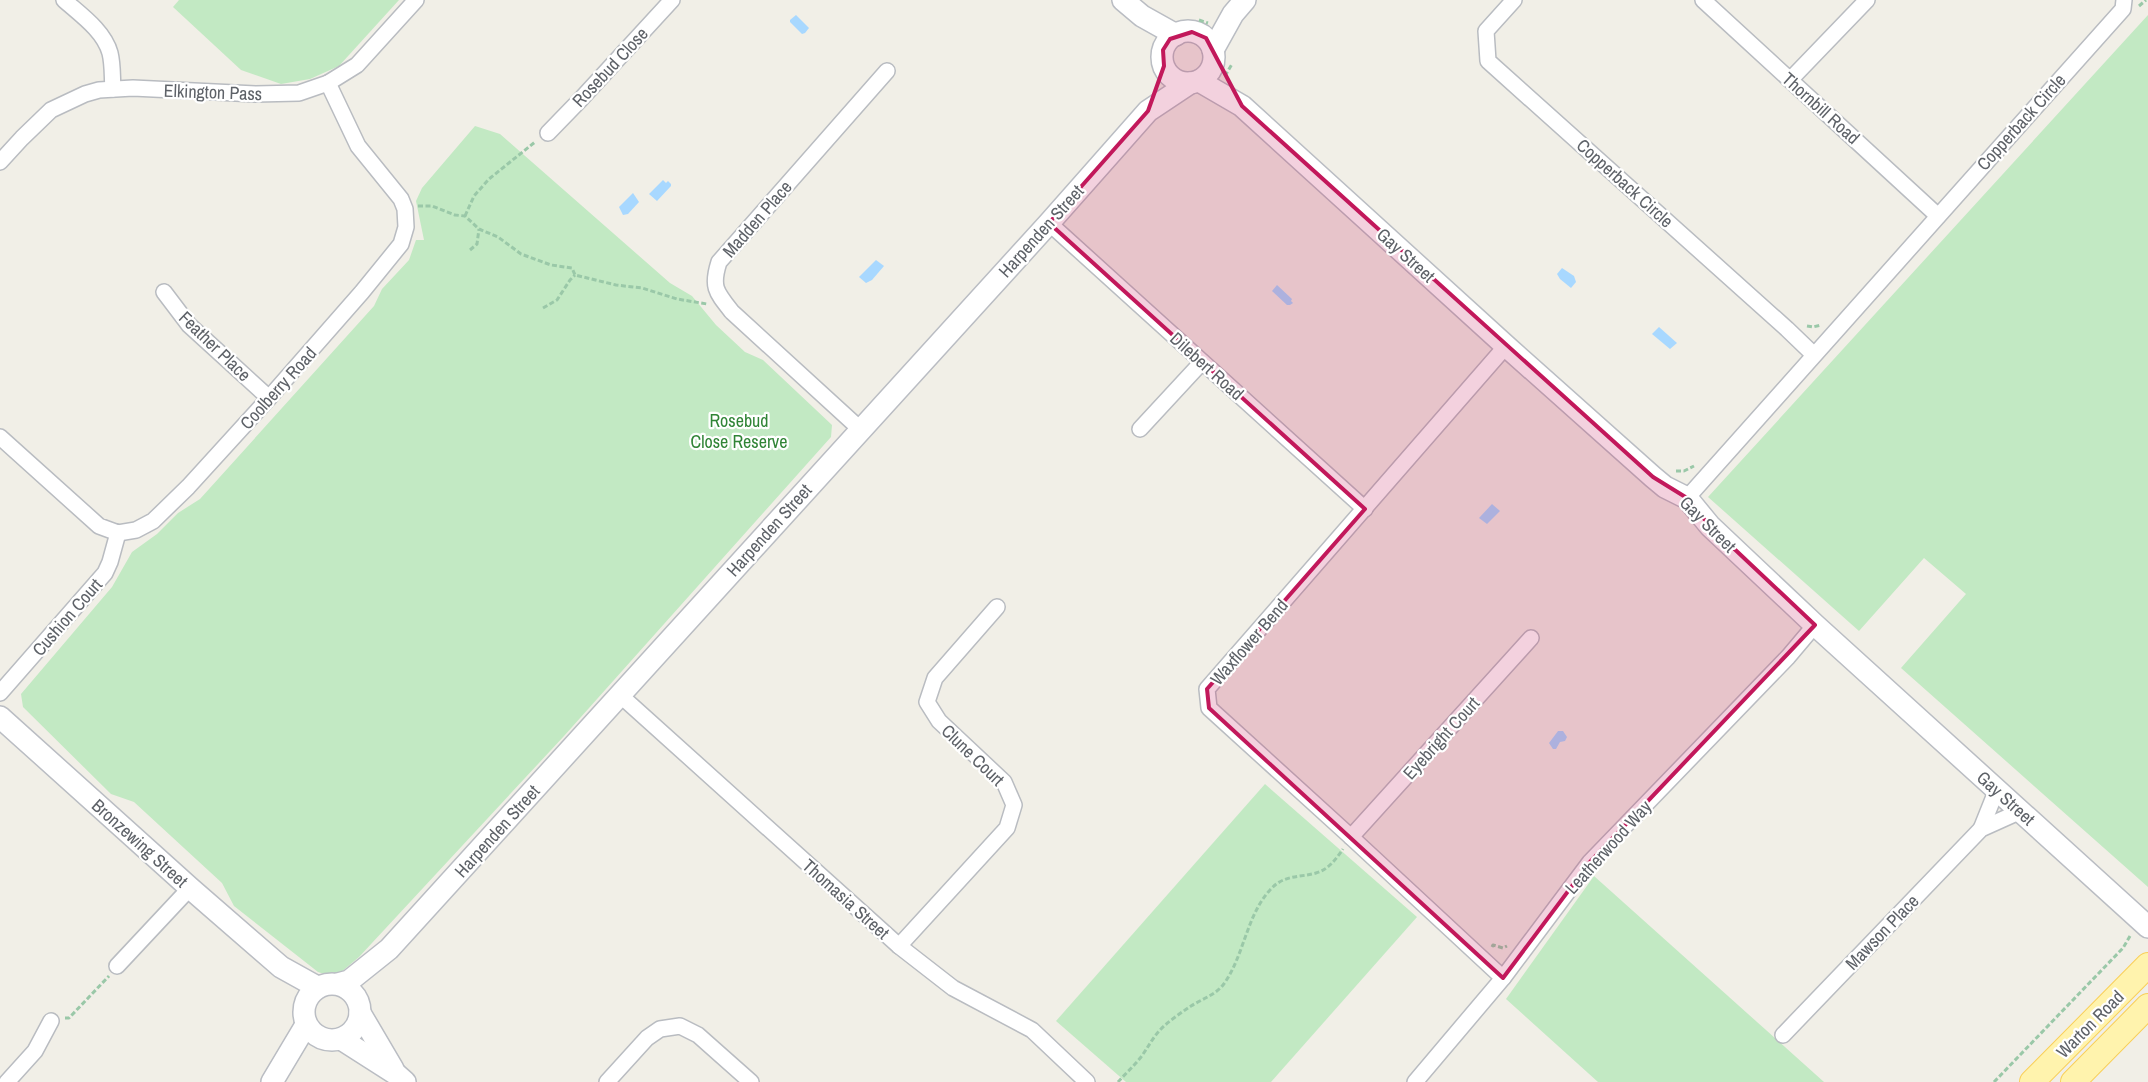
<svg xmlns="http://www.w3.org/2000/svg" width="2148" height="1082" font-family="'Archivo Narrow',sans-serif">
	<rect width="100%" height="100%" fill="#f1efe7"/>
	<g fill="#c2e9c3">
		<polygon points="179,0 399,0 339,66 310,79 281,84 241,70 173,7"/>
		<polygon points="2148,15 2148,887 1901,668 1966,594 1924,558 1859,631 1708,497"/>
		<polygon points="475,126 500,134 670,283 692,296 716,325 745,352 763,360 832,425 831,437 564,736 359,957 340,973 330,976 318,972 234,906 222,883 134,802 111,794 23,707 21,694 112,587 132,552 157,534 178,513 200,499 374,306 382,289 409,260 416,240 424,240 416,201 422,188"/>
		<polygon points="1265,784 1417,917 1271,1082 1126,1082 1056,1021"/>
		<polygon points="1594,876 1824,1082 1598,1082 1506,999"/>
	</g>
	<g fill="#a8d8ff">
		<polygon points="796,15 809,28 805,33 802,34 790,22 790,20"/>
		<polygon points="663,180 666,183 668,181 671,184 671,186 657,201 649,194"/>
		<polygon points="633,193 639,202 628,214 623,215 619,207"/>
		<polygon points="876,260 884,266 872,280 866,283 859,277"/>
		<polygon points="1562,268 1574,276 1576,282 1571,288 1560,279 1557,274"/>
		<polygon points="1277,285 1292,299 1291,301 1293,303 1290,305 1287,305 1272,291"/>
		<polygon points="1659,327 1677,343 1670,349 1652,334"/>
		<polygon points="1492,504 1500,511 1487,524 1479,518"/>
		<polygon points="1558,731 1563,731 1567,737 1565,741 1560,742 1556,749 1553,749 1549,743"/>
	</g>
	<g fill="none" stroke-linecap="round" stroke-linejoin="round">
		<g stroke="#b9bcc1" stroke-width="18">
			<g id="street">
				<path d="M64,0C81,15 104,31 110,53C113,65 112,77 113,89"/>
				<polyline points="1514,0 1486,31 1488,61 1787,329 1813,354"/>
				<polyline points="1703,0 1938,216"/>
				<polyline points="1790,80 1867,0"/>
				<polyline points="548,133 581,99 672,0"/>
				<polyline points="0,162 22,138 51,110 85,94 99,90 133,88 256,94 299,93 328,83 357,65 416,0"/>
				<polyline points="1049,223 1365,509"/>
				<polyline points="164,292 189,325 269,398"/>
				<path d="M860,429L732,312C716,292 711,287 719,262L887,71"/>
				<polyline points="1140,429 1202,362"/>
				<polyline points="0,437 99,526 118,533 136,530 153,521 188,487 269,398 362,292 401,244 406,227 405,209 401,199 358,146 328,83"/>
				<polyline points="1687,498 2123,9 2124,0"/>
				<polyline points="0,693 105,573 110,562 118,533"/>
				<polyline points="620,695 899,946 953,988 1032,1030 1087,1082"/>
				<polyline points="1981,829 1997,789"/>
				<polyline points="1351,837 1531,638"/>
				<polyline points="899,946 1007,828 1014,805 1004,782 939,721 927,702 935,678 997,607"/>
				<polyline points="117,966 190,888"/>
				<polyline points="1503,978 1351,837 1209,708 1207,689 1506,346"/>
				<polyline points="1783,1035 1981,829 2021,811"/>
				<polyline points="7,1082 35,1051 51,1021"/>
				<polyline points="607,1082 647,1038 660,1029 680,1026 698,1035 751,1082"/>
				<polyline points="1415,1082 1503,978 1590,862 1788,657 1815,625"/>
			</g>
		</g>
		<g stroke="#babdc3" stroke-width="24">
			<g id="secondary">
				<polyline points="1123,0 1142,16 1176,35"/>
				<circle cx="1188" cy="57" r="26"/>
				<polyline points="1213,50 1233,14 1245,0"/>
				<polyline points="1199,81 1242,106 1506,346 1653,477 1665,487 1687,498 1710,526 1815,625 2148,927"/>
				<polyline points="0,717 190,888 281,967 317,987"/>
				<circle cx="332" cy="1012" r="28"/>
				<polyline points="338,984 349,981 389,949 1049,223 1148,111 1190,83"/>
				<polyline points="360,1013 393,1069"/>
				<polyline points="341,1039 396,1074 405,1082"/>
				<polyline points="272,1082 306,1025"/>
			</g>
		</g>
		<g stroke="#f9cf58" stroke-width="26">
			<g id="primary">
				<polyline points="2032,1082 2148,965"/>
				<polyline points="2073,1082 2148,1006"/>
			</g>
		</g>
		<g stroke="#9ac8a8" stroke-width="3" stroke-dasharray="5 2.5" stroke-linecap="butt">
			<polyline points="2139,6 2146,0"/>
			<polyline points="1199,20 1208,23"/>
			<polyline points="1225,76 1232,64"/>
			<polyline points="418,206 432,206 455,215 465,216 479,229 498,237 521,254 551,265 572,268 575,275 616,285 642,288 677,299 707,304"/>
			<polyline points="465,216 474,196 489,179 535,142"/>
			<polyline points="470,250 477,244 479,229"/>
			<polyline points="543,308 557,300 570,280 575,275"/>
			<polyline points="1807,326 1813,327 1821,325"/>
			<polyline points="1676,471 1684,471 1694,466"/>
			<polyline points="1492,947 1493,945 1503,948 1507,946"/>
			<polyline points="65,1018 69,1018 109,976"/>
			<path d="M1118,1082C1125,1074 1134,1066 1141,1057C1149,1046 1154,1035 1164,1026C1172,1019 1182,1012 1191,1006C1202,999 1215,995 1223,985C1244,957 1246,916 1270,890C1284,874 1299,878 1316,873C1328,870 1336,859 1343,849"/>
			<polyline points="1994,1082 2123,948 2130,936"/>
		</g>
		<use href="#street" stroke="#fff" stroke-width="15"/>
		<use href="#secondary" stroke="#fff" stroke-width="21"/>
		<use href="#primary" stroke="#fff3ad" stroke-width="24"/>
	</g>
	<path fill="#c2185b" fill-opacity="0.2" stroke="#c2185b" stroke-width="4" stroke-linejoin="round" d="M1192,32L1206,38L1242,106L1653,477L1687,498L1710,526L1815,625L1590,862L1503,978L1209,708L1207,689L1365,509L1049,223L1148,111L1164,66L1163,50L1170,39Z"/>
	<g text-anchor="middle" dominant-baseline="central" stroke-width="4.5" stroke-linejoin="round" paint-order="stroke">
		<g font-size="18" fill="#5e6268" stroke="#fff">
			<text transform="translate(610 67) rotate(-47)">Rosebud Close</text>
			<text transform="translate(213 92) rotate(2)">Elkington Pass</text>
			<text transform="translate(1821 108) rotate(42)">Thornbill Road</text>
			<text transform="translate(2021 122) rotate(-48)">Copperback Circle</text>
			<text transform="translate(1625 183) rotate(42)">Copperback Circle</text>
			<text transform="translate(757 219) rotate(-49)">Madden Place</text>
			<text transform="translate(1041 231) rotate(-48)">Harpenden Street</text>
			<text transform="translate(1406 255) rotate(42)">Gay Street</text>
			<text transform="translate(215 346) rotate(44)">Feather Place</text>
			<text transform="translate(1207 366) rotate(42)">Dilebert Road</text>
			<text transform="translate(278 388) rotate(-48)">Coolberry Road</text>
			<text transform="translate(1708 524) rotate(45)">Gay Street</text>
			<text transform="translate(769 530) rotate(-48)">Harpenden Street</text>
			<text transform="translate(67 617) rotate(-49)">Cushion Court</text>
			<text transform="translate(1249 642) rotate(-49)">Waxflower Bend</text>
			<text transform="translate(1441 738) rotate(-48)">Eyebright Court</text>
			<text transform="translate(973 755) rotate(44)">Clune Court</text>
			<text transform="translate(2006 798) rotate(42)">Gay Street</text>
			<text transform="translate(497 831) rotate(-48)">Harpenden Street</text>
			<text transform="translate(140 843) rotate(42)">Bronzewing Street</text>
			<text transform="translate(1608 847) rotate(-48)">Leatherwood Way</text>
			<text transform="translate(846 899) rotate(42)">Thomasia Street</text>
			<text transform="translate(1882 932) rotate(-46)">Mawson Place</text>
			<text transform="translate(2090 1024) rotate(-45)">Warton Road</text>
		</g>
		<g font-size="18" fill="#308436" stroke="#fff">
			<text x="739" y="420">Rosebud<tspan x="739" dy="21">Close Reserve</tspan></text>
		</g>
	</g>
</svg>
